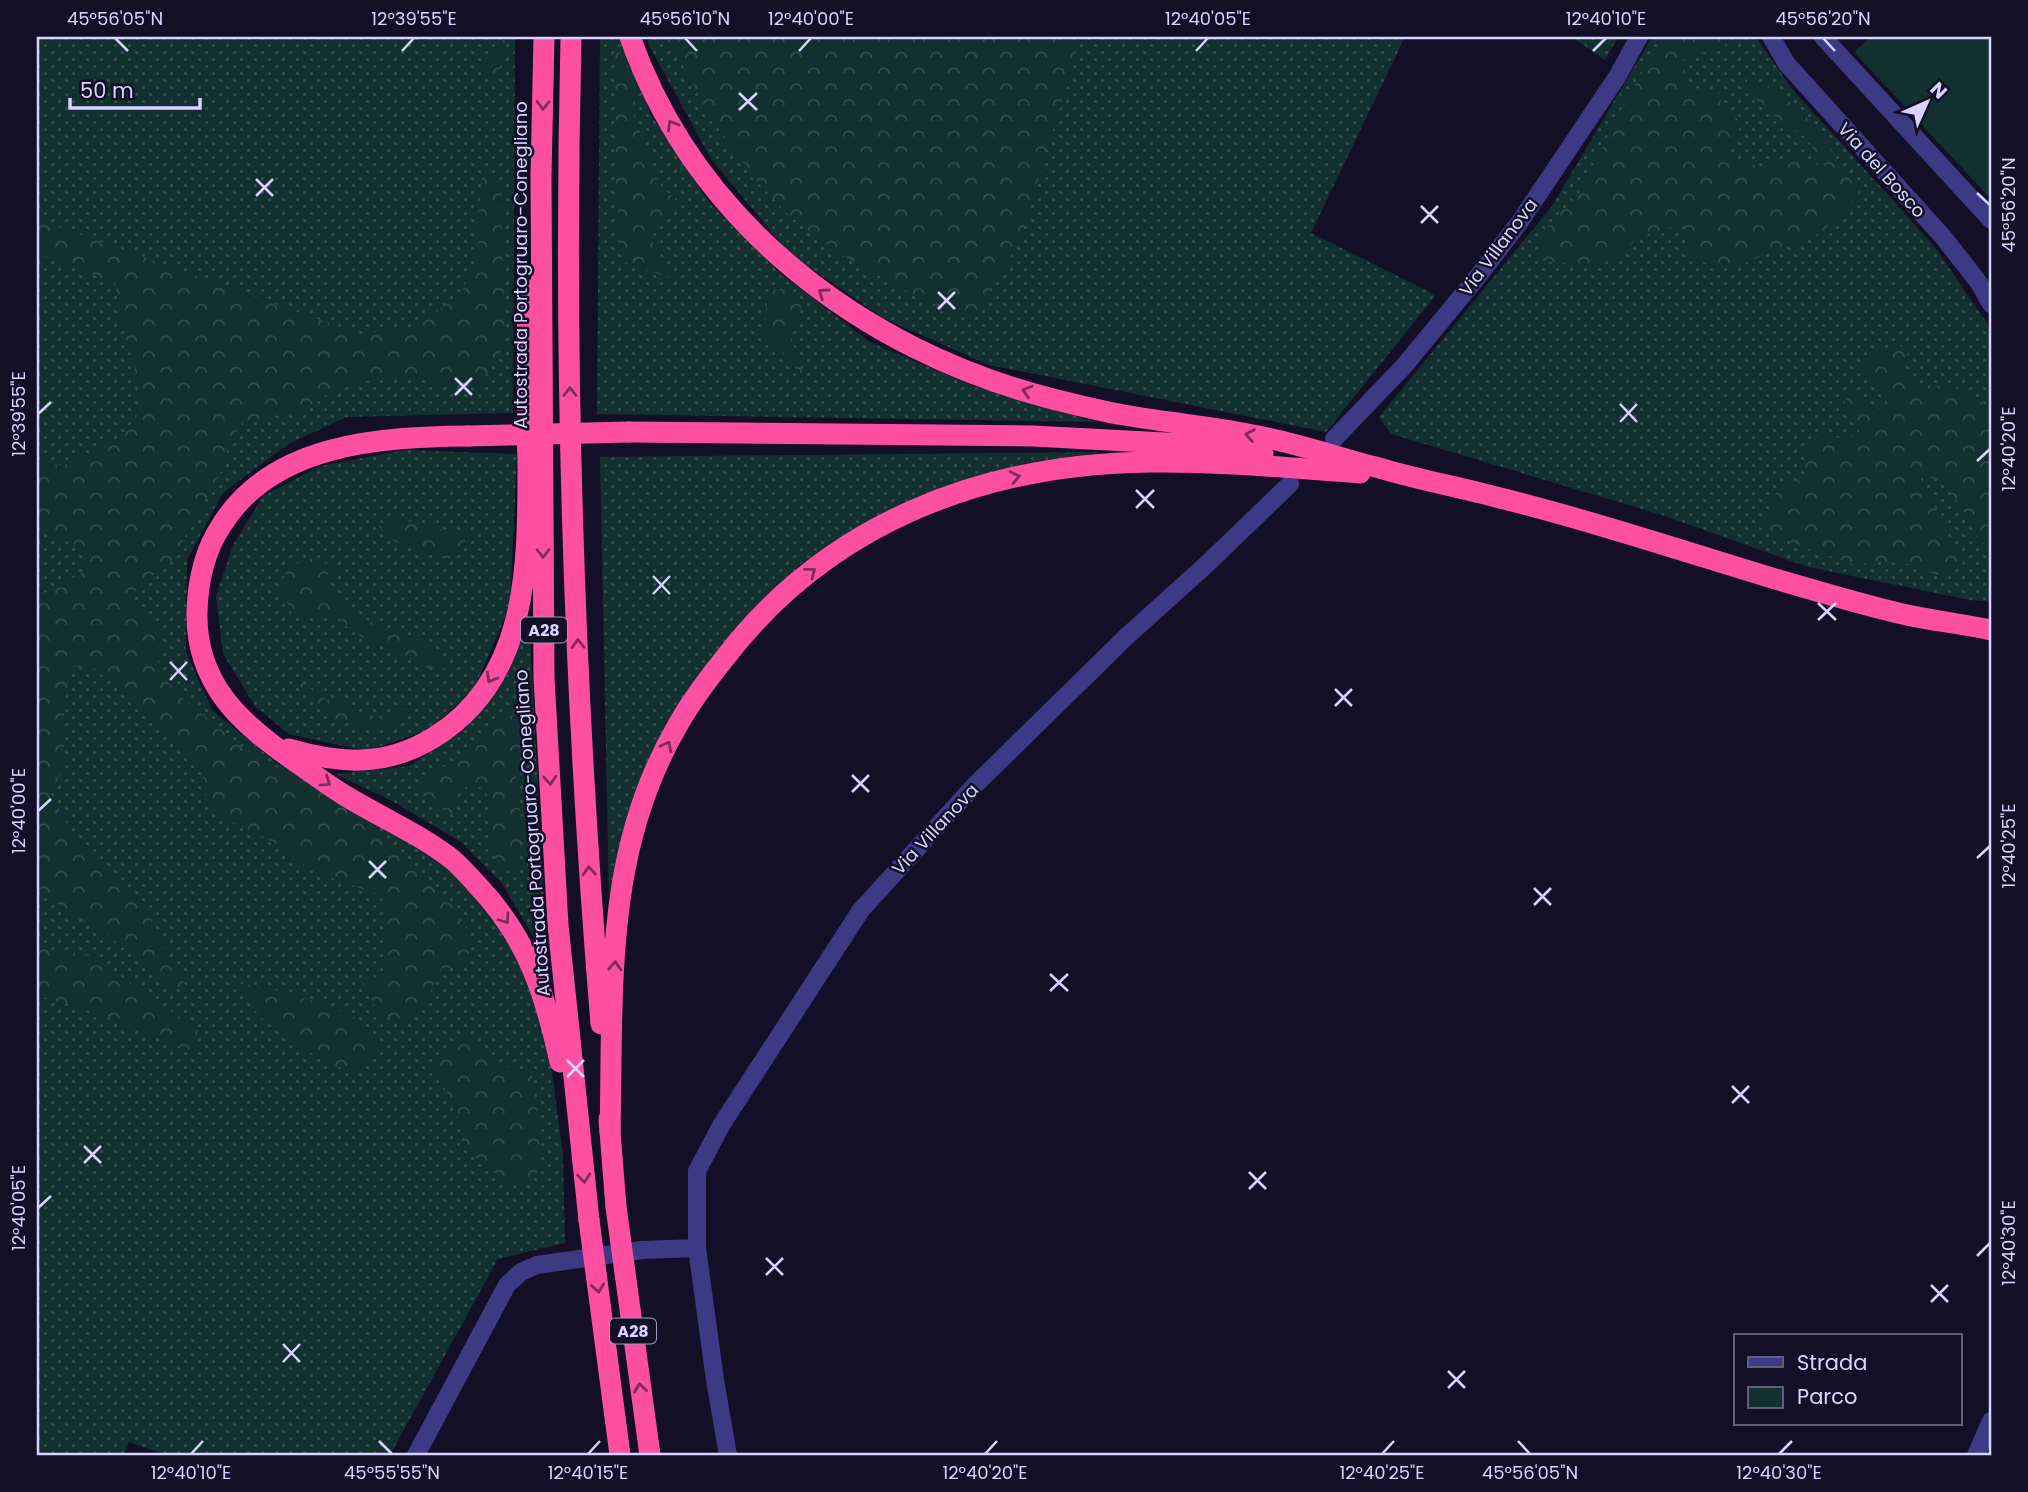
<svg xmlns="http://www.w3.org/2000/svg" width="2028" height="1492" font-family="Poppins,sans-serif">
	<defs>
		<pattern id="grass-dots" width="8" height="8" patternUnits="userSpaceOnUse" patternTransform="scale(1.75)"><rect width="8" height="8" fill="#12302f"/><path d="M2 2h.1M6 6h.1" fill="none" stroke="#344d4e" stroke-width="1.8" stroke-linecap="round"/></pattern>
		<pattern id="forest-crowns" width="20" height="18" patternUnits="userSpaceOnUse" patternTransform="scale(1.75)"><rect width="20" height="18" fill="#12302f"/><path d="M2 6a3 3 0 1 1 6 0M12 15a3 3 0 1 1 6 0" fill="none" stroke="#344d4e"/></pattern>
	</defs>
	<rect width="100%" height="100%" fill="#130f26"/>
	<g fill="url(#grass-dots)">
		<polygon points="37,37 515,37 513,413 347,417 290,443 223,493 187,560 186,652 212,710 277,763 437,860 494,911 520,953 549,1050 563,1155 565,1243 498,1259 390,1455 166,1455 129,1442 124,1455 37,1455"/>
		<polygon points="600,37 623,37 650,113 709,202 781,274 870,342 973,386 1097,422 597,414"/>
		<polygon points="647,37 1405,37 1311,233 1436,295 1326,432 989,365 883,318 789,253 711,159 649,45"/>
		<polygon points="1572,37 1618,37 1605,60"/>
		<polygon points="1652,37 1756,37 1793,90 1935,247 1991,329 1991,602 1970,600 1808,567 1662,515 1391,434 1379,417 1552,206"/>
		<polygon points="405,450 517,454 510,606 474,689 429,730 366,751 289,734 255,706 223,654 216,596 233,545 263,496 320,466"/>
		<polygon points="1104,452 1026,463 914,499 802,563 721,648 643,775 609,899 600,457"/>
		<polygon points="529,616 547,960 501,882 461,842 390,800 335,774 409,766 464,730 508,673"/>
	</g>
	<g fill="url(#forest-crowns)">
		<polygon points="658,37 1054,37 1078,49 1020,240 979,313 953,317 840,254 792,218 752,177 710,116 681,62"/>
		<polygon points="1663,37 1723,37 1727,50 1707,52 1681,61 1691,87 1721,94 1722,110 1740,120 1739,131 1721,153 1764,169 1786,156 1800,153 1829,172 1806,138 1773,115 1750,94 1745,72 1791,103 1814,124 1859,193 1821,233 1747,262 1715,271 1688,249 1684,224 1639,237 1625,250 1601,265 1537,261 1543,231 1580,192 1620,111"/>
		<polygon points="506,38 497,86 481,62"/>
		<polygon points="615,40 636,87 634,115 659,184 679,203 662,224 647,233 668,268 670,278 626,263 619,245 616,179"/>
		<polygon points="483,166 501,185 505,345 478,387 456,388 414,377 358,382 328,394 305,410 243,422 230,442 220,474 167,568 146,579 131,595 161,634 157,671 184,699 247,751 358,812 451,902 474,941 463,967 442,968 424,1005 404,1026 379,1014 362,982 388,973 384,942 382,896 310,870 277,844 209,811 200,763 179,750 136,702 95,669 69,666 62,734 66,761 51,794 79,845 147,914 189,992 170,987 104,932 77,918 37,888 37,598 54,587 85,571 87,552 37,524 37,464 64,465 122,437 138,414 138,389 134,366 120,318 115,283 37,254 37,219 360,334 419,326 461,292 478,256 478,217"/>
		<polygon points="789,287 803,303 790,333 804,378 765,333 767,292"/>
		<polygon points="1896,343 1909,352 1898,367 1910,382 1960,389 1984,404 1991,404 1991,548 1979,540 1962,508 1941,480 1920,477 1964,567 1938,575 1908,564 1878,561 1855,565 1795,544 1760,528 1779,486 1805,478 1804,447 1816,435 1843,438 1862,435 1842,406 1851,392 1879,409 1888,400 1873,383 1862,368 1877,352"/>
		<polygon points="391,517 439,529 474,532 448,560 388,539 379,526"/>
		<path d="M317,557L337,572L327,574L331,593L361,618L415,638L454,669L428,668L362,637L329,615H292L280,585C291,563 294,563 317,557Z"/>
		<polygon points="292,676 327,700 343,699 365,716 385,716 415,705 397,725 366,729 325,716"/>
		<polygon points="508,712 529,725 516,771 517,794 524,835 518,868 500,872 487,832 492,813 485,789 469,783 455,802 458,818 419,793 419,780 462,758 495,727"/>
		<polygon points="37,947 91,956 198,1030 197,1054 74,1005 37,996"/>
		<polygon points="234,982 285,992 334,1008 360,1020 384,1050 352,1070 329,1065 261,1018"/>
		<polygon points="465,1034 490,1062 532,1073 540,1139 537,1173 512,1187 459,1145 465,1133 435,1068"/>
	</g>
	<polygon fill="#12302f" points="1871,37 1991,37 1991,199 1854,52"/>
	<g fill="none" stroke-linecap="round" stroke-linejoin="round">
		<g stroke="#3d3a85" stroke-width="18">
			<polyline points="1771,37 1787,64 1944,238 1979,283 1991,304"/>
			<polyline points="1823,37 1991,220"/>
			<polyline points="1334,439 1404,366 1479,275 1519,223 1617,77 1639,37"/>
			<polyline points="416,1455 507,1285 521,1272 537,1265 642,1250 697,1248"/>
			<polyline points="728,1455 715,1380 697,1248 697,1171 722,1124 861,910 975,785 1126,637 1207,564 1290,484"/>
			<polyline points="1976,1455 1991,1421"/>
		</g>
		<g stroke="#ff4fa3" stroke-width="21">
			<polyline points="544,37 541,176 544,678 558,925 589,1220"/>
			<path d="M571,37C563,366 574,696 601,1024"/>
			<path d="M630,37C696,223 861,349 1049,398C1073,404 1099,411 1124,415C1170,423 1217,427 1263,437C1303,445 1343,459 1383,469C1420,480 1458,487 1496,497C1589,520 1680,550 1772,578C1817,591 1862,605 1907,615C1935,621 1963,624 1991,630"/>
			<polyline points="629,432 1033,436 1203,445 1263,454"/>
			<path d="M468,436C381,437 272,443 221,526C204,552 198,580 197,611C195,684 241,724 296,762C312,773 328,785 344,795C380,817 420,834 453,860C462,868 471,878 479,887C528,939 545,994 560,1062"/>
			<path d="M289,749C341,764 385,767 433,738C529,680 528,565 528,466C527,407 524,348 530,290"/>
			<polyline points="609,1119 616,1207"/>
			<path d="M610,1132C612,1051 609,967 622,886C631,830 650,772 679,723C692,700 708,679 724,659C828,523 982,464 1150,462C1220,461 1290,468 1360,473"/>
		</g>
		<g stroke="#ff4fa3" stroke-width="21">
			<polyline points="468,436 629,432"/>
			<polyline points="616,1207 650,1455"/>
			<polyline points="589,1220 620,1455"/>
		</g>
	</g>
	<defs><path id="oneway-chevron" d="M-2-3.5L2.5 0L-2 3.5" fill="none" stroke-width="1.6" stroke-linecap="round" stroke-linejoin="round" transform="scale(1.75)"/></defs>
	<g stroke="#7d2c5e">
		<use href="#oneway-chevron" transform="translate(543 105) rotate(92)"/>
		<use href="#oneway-chevron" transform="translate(672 125) rotate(-120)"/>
		<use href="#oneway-chevron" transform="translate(823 293) rotate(-145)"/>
		<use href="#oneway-chevron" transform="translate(1027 391) rotate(-162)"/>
		<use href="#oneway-chevron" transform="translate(570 392) rotate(-90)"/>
		<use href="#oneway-chevron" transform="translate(1250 435) rotate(-171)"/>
		<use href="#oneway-chevron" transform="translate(1015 477) rotate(-12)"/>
		<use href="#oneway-chevron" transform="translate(543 553) rotate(90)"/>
		<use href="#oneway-chevron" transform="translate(811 572) rotate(-38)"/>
		<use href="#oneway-chevron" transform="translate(578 644) rotate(-92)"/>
		<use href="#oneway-chevron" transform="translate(491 678) rotate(119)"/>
		<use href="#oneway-chevron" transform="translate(667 746) rotate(-63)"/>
		<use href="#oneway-chevron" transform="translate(550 780) rotate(87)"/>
		<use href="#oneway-chevron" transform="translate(326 782) rotate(34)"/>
		<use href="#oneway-chevron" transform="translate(589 871) rotate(-93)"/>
		<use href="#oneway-chevron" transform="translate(505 919) rotate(54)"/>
		<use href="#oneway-chevron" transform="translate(615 966) rotate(-87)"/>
		<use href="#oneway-chevron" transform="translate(584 1178) rotate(84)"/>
		<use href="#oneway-chevron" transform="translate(598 1288) rotate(82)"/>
		<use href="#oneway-chevron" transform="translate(640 1388) rotate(-98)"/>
	</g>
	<path fill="none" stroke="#d9d4ff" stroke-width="2.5" d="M115,38L128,51M685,38L697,51M1823,38L1835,51M402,51L414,38M799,51L811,38M1196,51L1208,38M1593,51L1606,38M739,93L757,110M739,110L757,93M256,179L273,196M1977,193L1990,205M256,196L273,179M1421,206L1438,223M1421,223L1438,206M938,292L955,309M938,309L955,292M455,378L472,395M455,395L472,378M1620,404L1637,422M38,414L51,402M1620,422L1637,404M1977,461L1990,449M1136,490L1154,508M1136,508L1154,490M653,576L670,594M653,594L670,576M1818,603L1836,620M1818,620L1836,603M170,662L187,680M170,680L187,662M1335,689L1352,706M1335,706L1352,689M852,775L869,792M852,792L869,775M38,811L51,799M1977,858L1990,846M369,861L386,878M369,878L386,861M1534,888L1551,905M1534,905L1551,888M1050,974L1068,991M1050,991L1068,974M567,1060L584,1077M567,1077L584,1060M1732,1086L1749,1103M1732,1103L1749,1086M84,1146L101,1163M84,1163L101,1146M1249,1172L1266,1189M1249,1189L1266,1172M38,1208L51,1196M1977,1256L1990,1243M766,1258L783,1275M766,1275L783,1258M1931,1285L1948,1302M1931,1302L1948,1285M283,1344L300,1362M283,1362L300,1344M1448,1371L1465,1388M1448,1388L1465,1371M379,1441L392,1454M1518,1441L1530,1454M191,1454L203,1441M588,1454L600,1441M985,1454L997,1441M1382,1454L1394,1441M1779,1454L1792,1441"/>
	<g text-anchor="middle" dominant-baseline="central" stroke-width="5" stroke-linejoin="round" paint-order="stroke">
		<g fill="#130f26" stroke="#9e99be" stroke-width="2">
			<rect x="521" y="617.5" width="46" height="25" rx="5"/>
			<rect x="610" y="1318.5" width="46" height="25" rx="5"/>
		</g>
		<g font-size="16" font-weight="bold" fill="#d9d4ff">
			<text x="544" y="630">A28</text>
			<text x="633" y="1331">A28</text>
		</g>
		<g font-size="18" fill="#d9d4ff" stroke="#130f26">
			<text transform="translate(1882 170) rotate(48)">Via del Bosco</text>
			<text transform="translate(1498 247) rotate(-53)">Via Villanova</text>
			<text transform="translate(520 265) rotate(-90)">Autostrada Portogruaro-Conegliano</text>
			<text transform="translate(935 829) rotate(-47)">Via Villanova</text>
			<text transform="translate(532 833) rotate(-94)">Autostrada Portogruaro-Conegliano</text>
		</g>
	</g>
	<rect width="2028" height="1492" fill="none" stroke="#130f26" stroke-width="77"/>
	<rect x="1734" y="1334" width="228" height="91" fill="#130f26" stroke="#625e7d" stroke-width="2"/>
	<rect x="1748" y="1357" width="35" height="10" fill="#3d3a85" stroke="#625e7d" stroke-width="2"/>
	<text x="1797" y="1370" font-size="21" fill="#d9d4ff">Strada</text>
	<rect x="1748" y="1387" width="35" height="21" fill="#12302f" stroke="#625e7d" stroke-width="2"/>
	<text x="1797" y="1404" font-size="21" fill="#d9d4ff">Parco</text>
	<g transform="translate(1927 102) rotate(45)" stroke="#130f26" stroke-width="5" paint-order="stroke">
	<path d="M0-5L12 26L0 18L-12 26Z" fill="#d9d4ff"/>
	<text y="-10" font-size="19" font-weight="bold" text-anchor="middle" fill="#d9d4ff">N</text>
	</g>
	<path d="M70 98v10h130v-10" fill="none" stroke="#d9d4ff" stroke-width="3.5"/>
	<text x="80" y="98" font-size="21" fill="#d9d4ff" stroke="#130f26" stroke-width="5" paint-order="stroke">50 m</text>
	<rect x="38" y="38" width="1952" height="1416" fill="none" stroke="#d9d4ff" stroke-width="2.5"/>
	<g font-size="18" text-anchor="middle" fill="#d9d4ff">
		<text x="115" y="25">45°56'05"N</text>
		<text x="414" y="25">12°39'55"E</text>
		<text x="685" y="25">45°56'10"N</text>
		<text x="811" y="25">12°40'00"E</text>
		<text x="1208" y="25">12°40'05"E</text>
		<text x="1606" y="25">12°40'10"E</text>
		<text x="1823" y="25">45°56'20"N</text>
		<text transform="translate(2009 205) rotate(-90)" y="6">45°56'20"N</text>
		<text transform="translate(19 414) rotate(-90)" y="6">12°39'55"E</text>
		<text transform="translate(2009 449) rotate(-90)" y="6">12°40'20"E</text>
		<text transform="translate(19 811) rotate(-90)" y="6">12°40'00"E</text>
		<text transform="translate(2009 846) rotate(-90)" y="6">12°40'25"E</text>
		<text transform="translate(19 1208) rotate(-90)" y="6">12°40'05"E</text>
		<text transform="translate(2009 1243) rotate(-90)" y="6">12°40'30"E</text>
		<text x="191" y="1479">12°40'10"E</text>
		<text x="392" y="1479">45°55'55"N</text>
		<text x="588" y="1479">12°40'15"E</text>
		<text x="985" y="1479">12°40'20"E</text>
		<text x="1382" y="1479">12°40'25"E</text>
		<text x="1530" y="1479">45°56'05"N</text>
		<text x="1779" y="1479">12°40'30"E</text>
	</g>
</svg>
